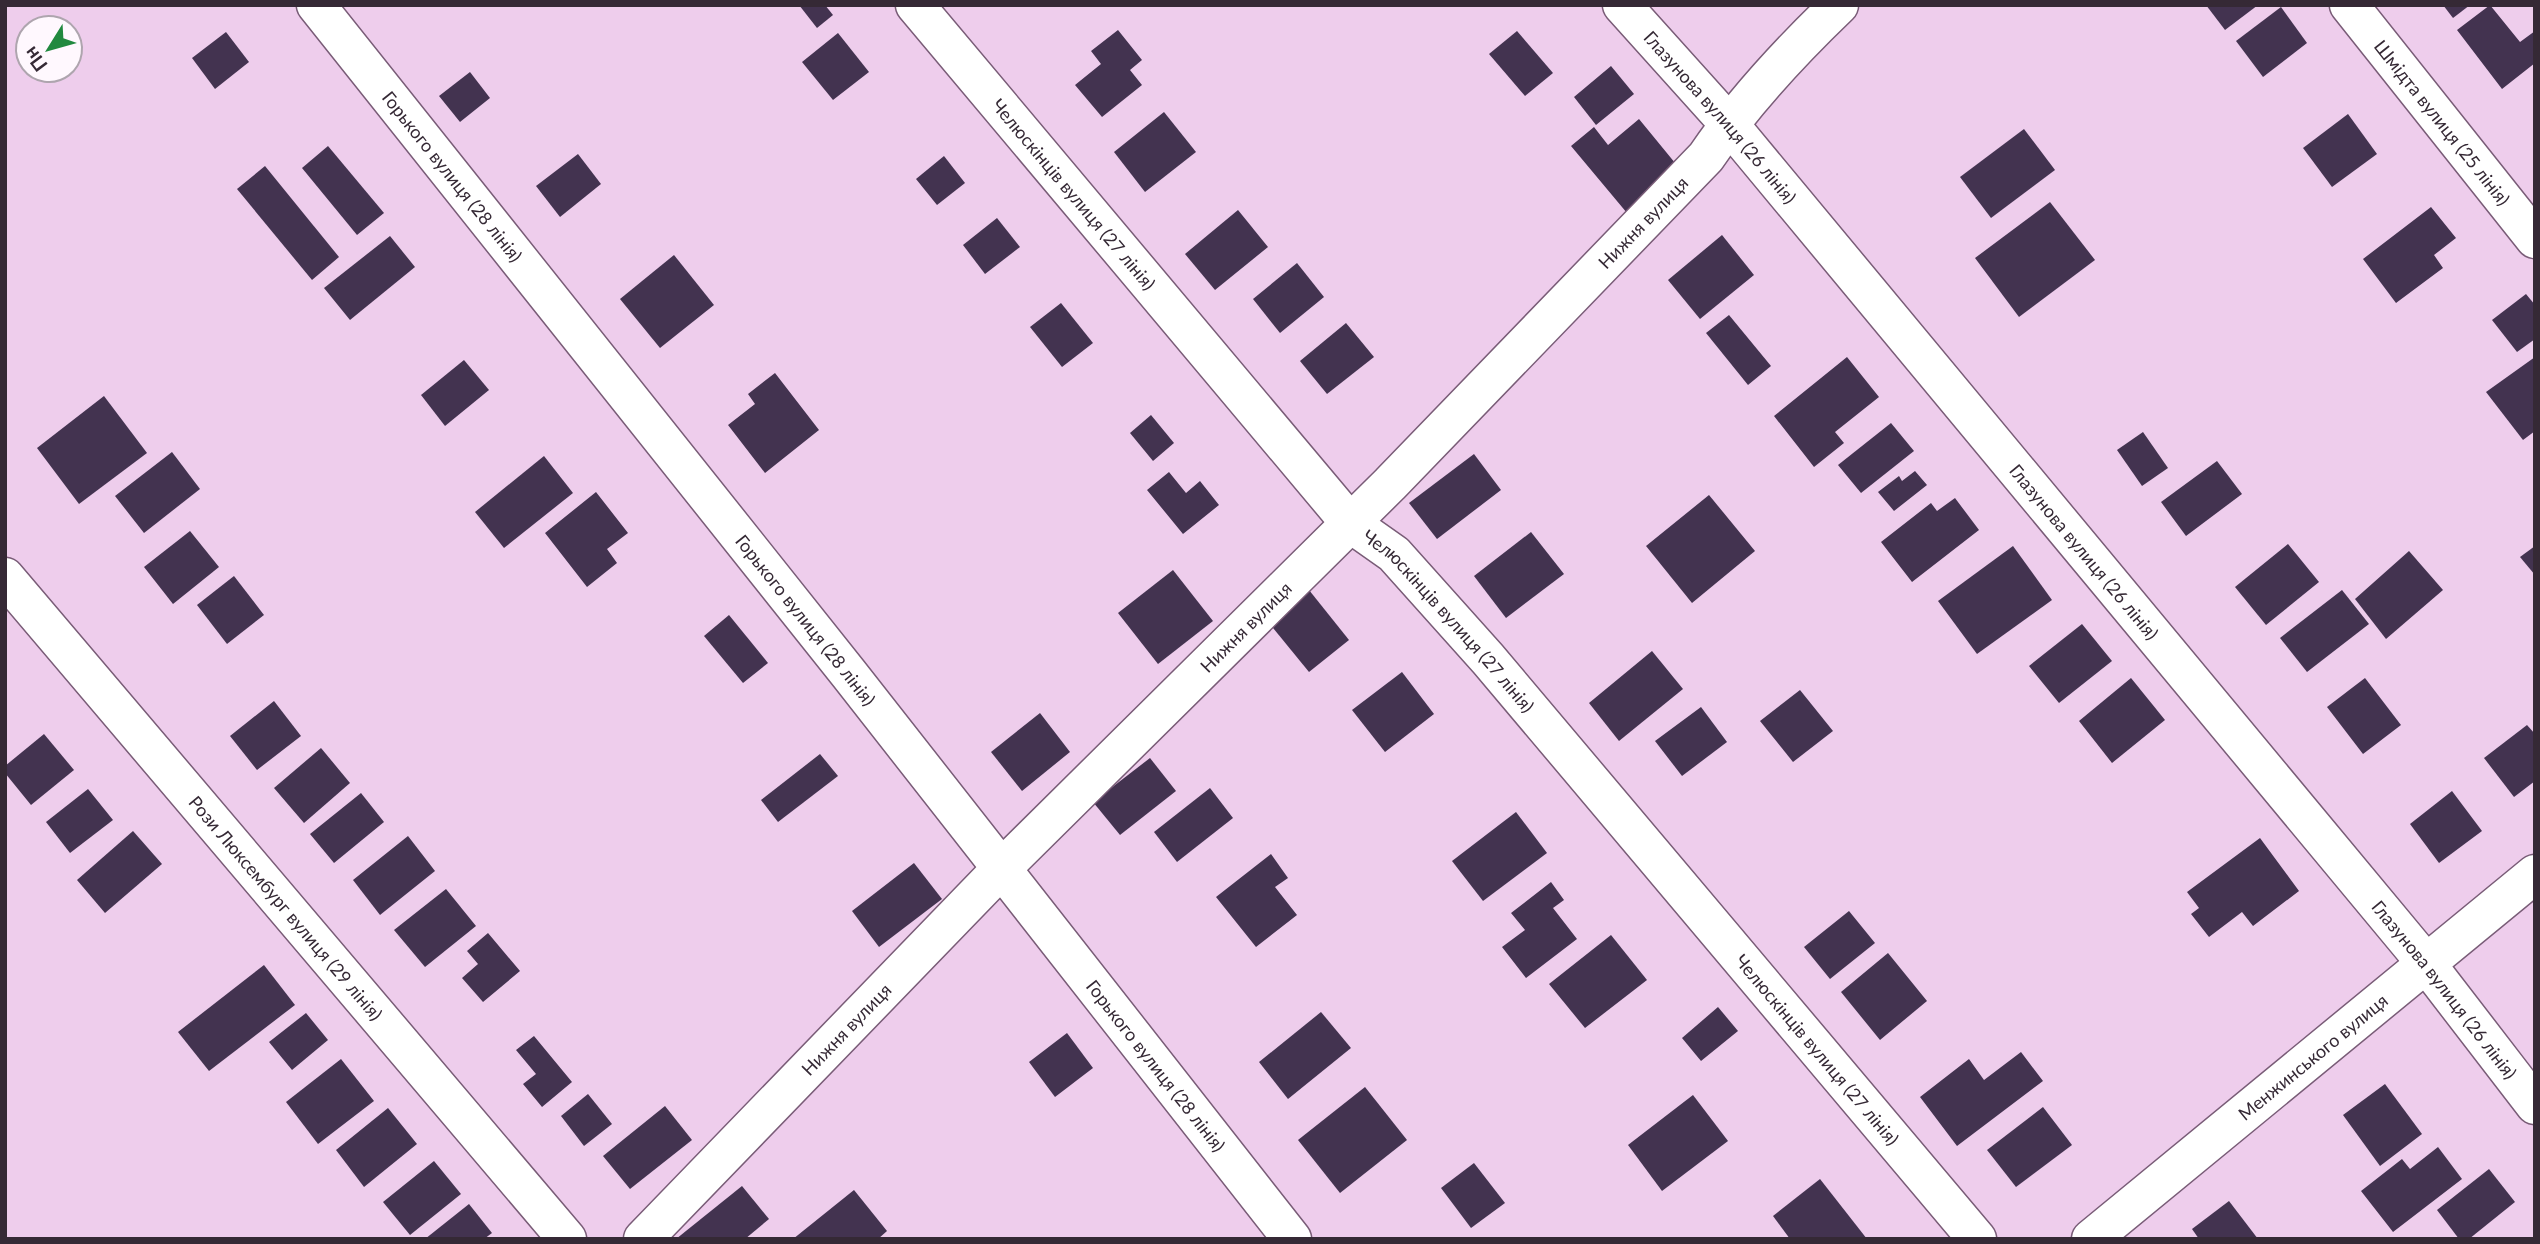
<svg xmlns="http://www.w3.org/2000/svg" width="2540" height="1244" font-family="Lato,sans-serif">
	<rect width="100%" height="100%" fill="#eecdec"/>
	<g fill="#433350">
		<polygon points="799,5 825,5 833,15 817,28"/>
		<polygon points="2206,5 2258,5 2225,30"/>
		<polygon points="2443,5 2470,5 2453,18"/>
		<polygon points="2490,5 2520,42 2535,31 2535,63 2502,89 2457,30"/>
		<polygon points="2281,7 2307,43 2263,77 2236,41"/>
		<polygon points="1118,30 1142,60 1130,70 1142,85 1102,117 1075,85 1101,64 1091,51"/>
		<polygon points="1517,31 1553,73 1525,96 1489,54"/>
		<polygon points="226,32 249,62 215,89 192,58"/>
		<polygon points="838,33 869,72 833,100 802,62"/>
		<polygon points="1611,66 1634,94 1596,125 1574,97"/>
		<polygon points="470,72 490,98 460,122 439,96"/>
		<polygon points="1164,112 1196,152 1145,192 1114,152"/>
		<polygon points="2348,114 2377,154 2332,187 2303,148"/>
		<polygon points="1639,119 1680,169 1627,213 1571,146 1594,127 1608,145"/>
		<polygon points="2024,129 2055,170 1991,218 1960,177"/>
		<polygon points="328,146 384,213 357,235 302,168"/>
		<polygon points="578,154 601,184 560,217 536,186"/>
		<polygon points="944,156 965,183 937,205 916,179"/>
		<polygon points="265,166 339,257 312,280 237,189"/>
		<polygon points="2050,202 2095,260 2019,317 1975,258"/>
		<polygon points="2431,207 2456,238 2434,255 2443,268 2396,303 2363,259"/>
		<polygon points="1238,210 1268,247 1215,290 1185,254"/>
		<polygon points="997,218 1020,247 985,274 963,245"/>
		<polygon points="1722,235 1754,275 1700,319 1668,280"/>
		<polygon points="390,236 415,267 350,320 324,288"/>
		<polygon points="674,255 714,305 660,348 620,299"/>
		<polygon points="1297,263 1324,297 1280,333 1253,299"/>
		<polygon points="2526,294 2535,305 2535,339 2517,352 2492,320"/>
		<polygon points="1061,303 1093,343 1062,367 1030,327"/>
		<polygon points="1729,315 1771,366 1748,385 1706,333"/>
		<polygon points="1346,323 1374,357 1327,394 1300,361"/>
		<polygon points="1847,357 1879,397 1835,432 1844,443 1814,467 1774,416"/>
		<polygon points="2535,357 2535,431 2523,440 2486,392"/>
		<polygon points="464,360 489,390 445,426 421,395"/>
		<polygon points="775,373 819,430 765,473 728,425 755,404 748,394"/>
		<polygon points="104,396 147,453 79,504 37,448"/>
		<polygon points="1151,415 1174,443 1153,461 1130,433"/>
		<polygon points="1891,423 1914,451 1861,493 1838,465"/>
		<polygon points="2143,432 2168,468 2142,486 2117,450"/>
		<polygon points="172,452 200,489 144,533 115,496"/>
		<polygon points="1474,454 1501,490 1437,539 1409,503"/>
		<polygon points="544,456 573,493 504,548 475,512"/>
		<polygon points="2217,461 2242,494 2186,536 2161,502"/>
		<polygon points="1915,471 1927,485 1894,511 1878,492 1899,476 1902,481"/>
		<polygon points="1169,472 1186,493 1200,481 1219,505 1183,534 1147,490"/>
		<polygon points="596,492 628,533 607,549 617,563 587,587 545,533"/>
		<polygon points="1709,495 1755,551 1692,603 1646,546"/>
		<polygon points="1955,498 1979,530 1912,582 1881,542 1931,503 1937,511"/>
		<polygon points="190,531 219,567 173,604 144,567"/>
		<polygon points="1531,532 1564,574 1506,618 1474,576"/>
		<polygon points="2288,544 2319,582 2266,625 2235,587"/>
		<polygon points="2013,546 2052,600 1977,654 1938,601"/>
		<polygon points="2535,546 2535,575 2520,557"/>
		<polygon points="2409,551 2443,590 2386,639 2355,599"/>
		<polygon points="1173,570 1213,621 1158,664 1118,613"/>
		<polygon points="234,576 264,615 227,644 197,605"/>
		<polygon points="1309,590 1349,640 1309,672 1269,623"/>
		<polygon points="2342,590 2369,624 2307,672 2280,638"/>
		<polygon points="729,615 768,663 743,683 704,636"/>
		<polygon points="2082,624 2112,661 2059,703 2029,666"/>
		<polygon points="1652,651 1683,689 1619,741 1589,703"/>
		<polygon points="1402,672 1434,714 1385,752 1352,710"/>
		<polygon points="2131,678 2165,720 2112,763 2079,721"/>
		<polygon points="2365,678 2401,725 2363,754 2327,707"/>
		<polygon points="1800,690 1833,731 1793,762 1760,721"/>
		<polygon points="274,701 301,736 257,770 230,736"/>
		<polygon points="1701,707 1727,742 1682,776 1655,741"/>
		<polygon points="1040,713 1070,752 1022,791 991,752"/>
		<polygon points="2527,725 2535,734 2535,781 2514,797 2484,758"/>
		<polygon points="44,734 74,770 31,805 5,773 5,766"/>
		<polygon points="321,748 350,783 304,823 274,788"/>
		<polygon points="820,754 838,776 778,822 761,800"/>
		<polygon points="1150,758 1176,791 1120,835 1093,802"/>
		<polygon points="1210,788 1233,818 1177,862 1154,832"/>
		<polygon points="88,789 113,820 70,853 46,822"/>
		<polygon points="2452,791 2482,831 2439,863 2410,824"/>
		<polygon points="361,793 384,822 334,863 310,834"/>
		<polygon points="1516,812 1547,853 1483,901 1452,861"/>
		<polygon points="133,831 162,864 105,913 77,880"/>
		<polygon points="408,836 435,871 380,915 353,880"/>
		<polygon points="2260,838 2299,891 2253,926 2242,912 2209,937 2191,914 2199,908 2187,892"/>
		<polygon points="1271,854 1288,878 1275,887 1297,915 1256,947 1216,897"/>
		<polygon points="914,863 942,899 879,947 852,911"/>
		<polygon points="1551,882 1564,900 1553,908 1577,939 1526,978 1502,947 1525,930 1511,913"/>
		<polygon points="446,889 476,926 425,967 394,930"/>
		<polygon points="1849,911 1875,943 1830,979 1804,947"/>
		<polygon points="488,933 520,971 483,1002 462,978 478,964 467,951"/>
		<polygon points="1611,935 1647,980 1585,1028 1549,984"/>
		<polygon points="1888,953 1927,1001 1880,1040 1841,992"/>
		<polygon points="264,965 295,1005 209,1071 178,1032"/>
		<polygon points="1718,1007 1738,1031 1701,1061 1682,1038"/>
		<polygon points="1321,1012 1351,1048 1288,1099 1259,1062"/>
		<polygon points="306,1013 328,1040 292,1070 269,1042"/>
		<polygon points="1067,1033 1093,1068 1055,1097 1029,1062"/>
		<polygon points="534,1036 572,1082 542,1107 523,1084 536,1074 516,1050"/>
		<polygon points="2021,1052 2043,1081 1957,1146 1920,1097 1969,1059 1984,1080"/>
		<polygon points="341,1059 374,1101 318,1144 286,1102"/>
		<polygon points="2385,1084 2422,1134 2380,1166 2343,1115"/>
		<polygon points="1365,1087 1407,1140 1340,1193 1298,1140"/>
		<polygon points="588,1094 612,1124 584,1146 561,1116"/>
		<polygon points="1693,1095 1728,1141 1662,1191 1628,1145"/>
		<polygon points="665,1106 692,1140 630,1189 603,1156"/>
		<polygon points="2043,1107 2072,1145 2016,1187 1987,1150"/>
		<polygon points="388,1108 417,1144 364,1187 336,1150"/>
		<polygon points="2438,1147 2462,1179 2393,1232 2361,1191 2402,1159 2410,1169"/>
		<polygon points="434,1161 461,1194 410,1235 383,1202"/>
		<polygon points="1474,1163 1505,1203 1471,1228 1441,1188"/>
		<polygon points="2489,1169 2515,1202 2469,1239 2459,1239 2437,1210"/>
		<polygon points="1820,1179 1867,1239 1790,1239 1773,1216"/>
		<polygon points="742,1186 769,1219 745,1239 676,1239"/>
		<polygon points="854,1190 887,1231 878,1239 793,1239"/>
		<polygon points="2229,1201 2258,1239 2199,1239 2192,1229"/>
		<polygon points="469,1204 492,1233 484,1239 425,1239"/>
	</g>
	<g fill="none" stroke-linecap="round" stroke-linejoin="round">
		<g stroke="#795c77" stroke-width="41">
			<g id="minor">
				<path id="s1" d="M316,5L849,674L1292,1239"/>
				<path id="s2" d="M915,5L1350,523L1394,554L1488,659L1977,1239"/>
				<path id="s3" d="M1622,5L1729,124L2425,962L2535,1105"/>
				<path id="s4" d="M2349,5L2535,239"/>
				<path id="s5" d="M5,577L567,1239"/>
				<path id="s6" d="M643,1239L1001,869L1390,484L1706,157C1744,101 1790,52 1839,5"/>
				<path id="s7" d="M2091,1239L2535,874"/>
			</g>
		</g>
		<use href="#minor" stroke="#fff" stroke-width="38"/>
	</g>
	<g text-anchor="middle" dominant-baseline="central" stroke-width="7" stroke-linejoin="round" paint-order="stroke">
		<g font-size="18" fill="#352935" stroke="#fff8fe">
			<text stroke="none"><textPath href="#s3" startOffset="149">Глазунова вулиця (26 лiнiя)</textPath></text>
			<text stroke="none"><textPath href="#s4" startOffset="150">Шмідта вулиця (25 лiнiя)</textPath></text>
			<text stroke="none"><textPath href="#s1" startOffset="219">Горького вулиця (28 лiнiя)</textPath></text>
			<text stroke="none"><textPath href="#s2" startOffset="247">Челюскінців вулиця (27 лiнiя)</textPath></text>
			<text stroke="none"><textPath href="#s6" startOffset="1426">Нижня вулиця</textPath></text>
			<text stroke="none"><textPath href="#s3" startOffset="716">Глазунова вулиця (26 лiнiя)</textPath></text>
			<text stroke="none"><textPath href="#s1" startOffset="786">Горького вулиця (28 лiнiя)</textPath></text>
			<text stroke="none"><textPath href="#s2" startOffset="816">Челюскінців вулиця (27 лiнiя)</textPath></text>
			<text stroke="none"><textPath href="#s6" startOffset="859">Нижня вулиця</textPath></text>
			<text stroke="none"><textPath href="#s5" startOffset="434">Рози Люксембург вулиця (29 лiнiя)</textPath></text>
			<text stroke="none"><textPath href="#s3" startOffset="1283">Глазунова вулиця (26 лiнiя)</textPath></text>
			<text stroke="none"><textPath href="#s6" startOffset="292">Нижня вулиця</textPath></text>
			<text stroke="none"><textPath href="#s2" startOffset="1382">Челюскінців вулиця (27 лiнiя)</textPath></text>
			<text stroke="none"><textPath href="#s7" startOffset="287">Менжинського вулиця</textPath></text>
			<text stroke="none"><textPath href="#s1" startOffset="1353">Горького вулиця (28 лiнiя)</textPath></text>
		</g>
	</g>
	<rect width="2540" height="1244" fill="none" stroke="#352935" stroke-width="14"/>
	<g transform="translate(49 49) rotate(233)"><circle r="33" fill="#fff8fe" stroke="#aea5ae" stroke-width="2"/>
	<path d="M0-5L12 26L0 18L-12 26Z" fill="#21893f"/>
	<text y="-10" font-size="19" font-weight="bold" text-anchor="middle" fill="#352935">Пн</text>
	</g>
</svg>
